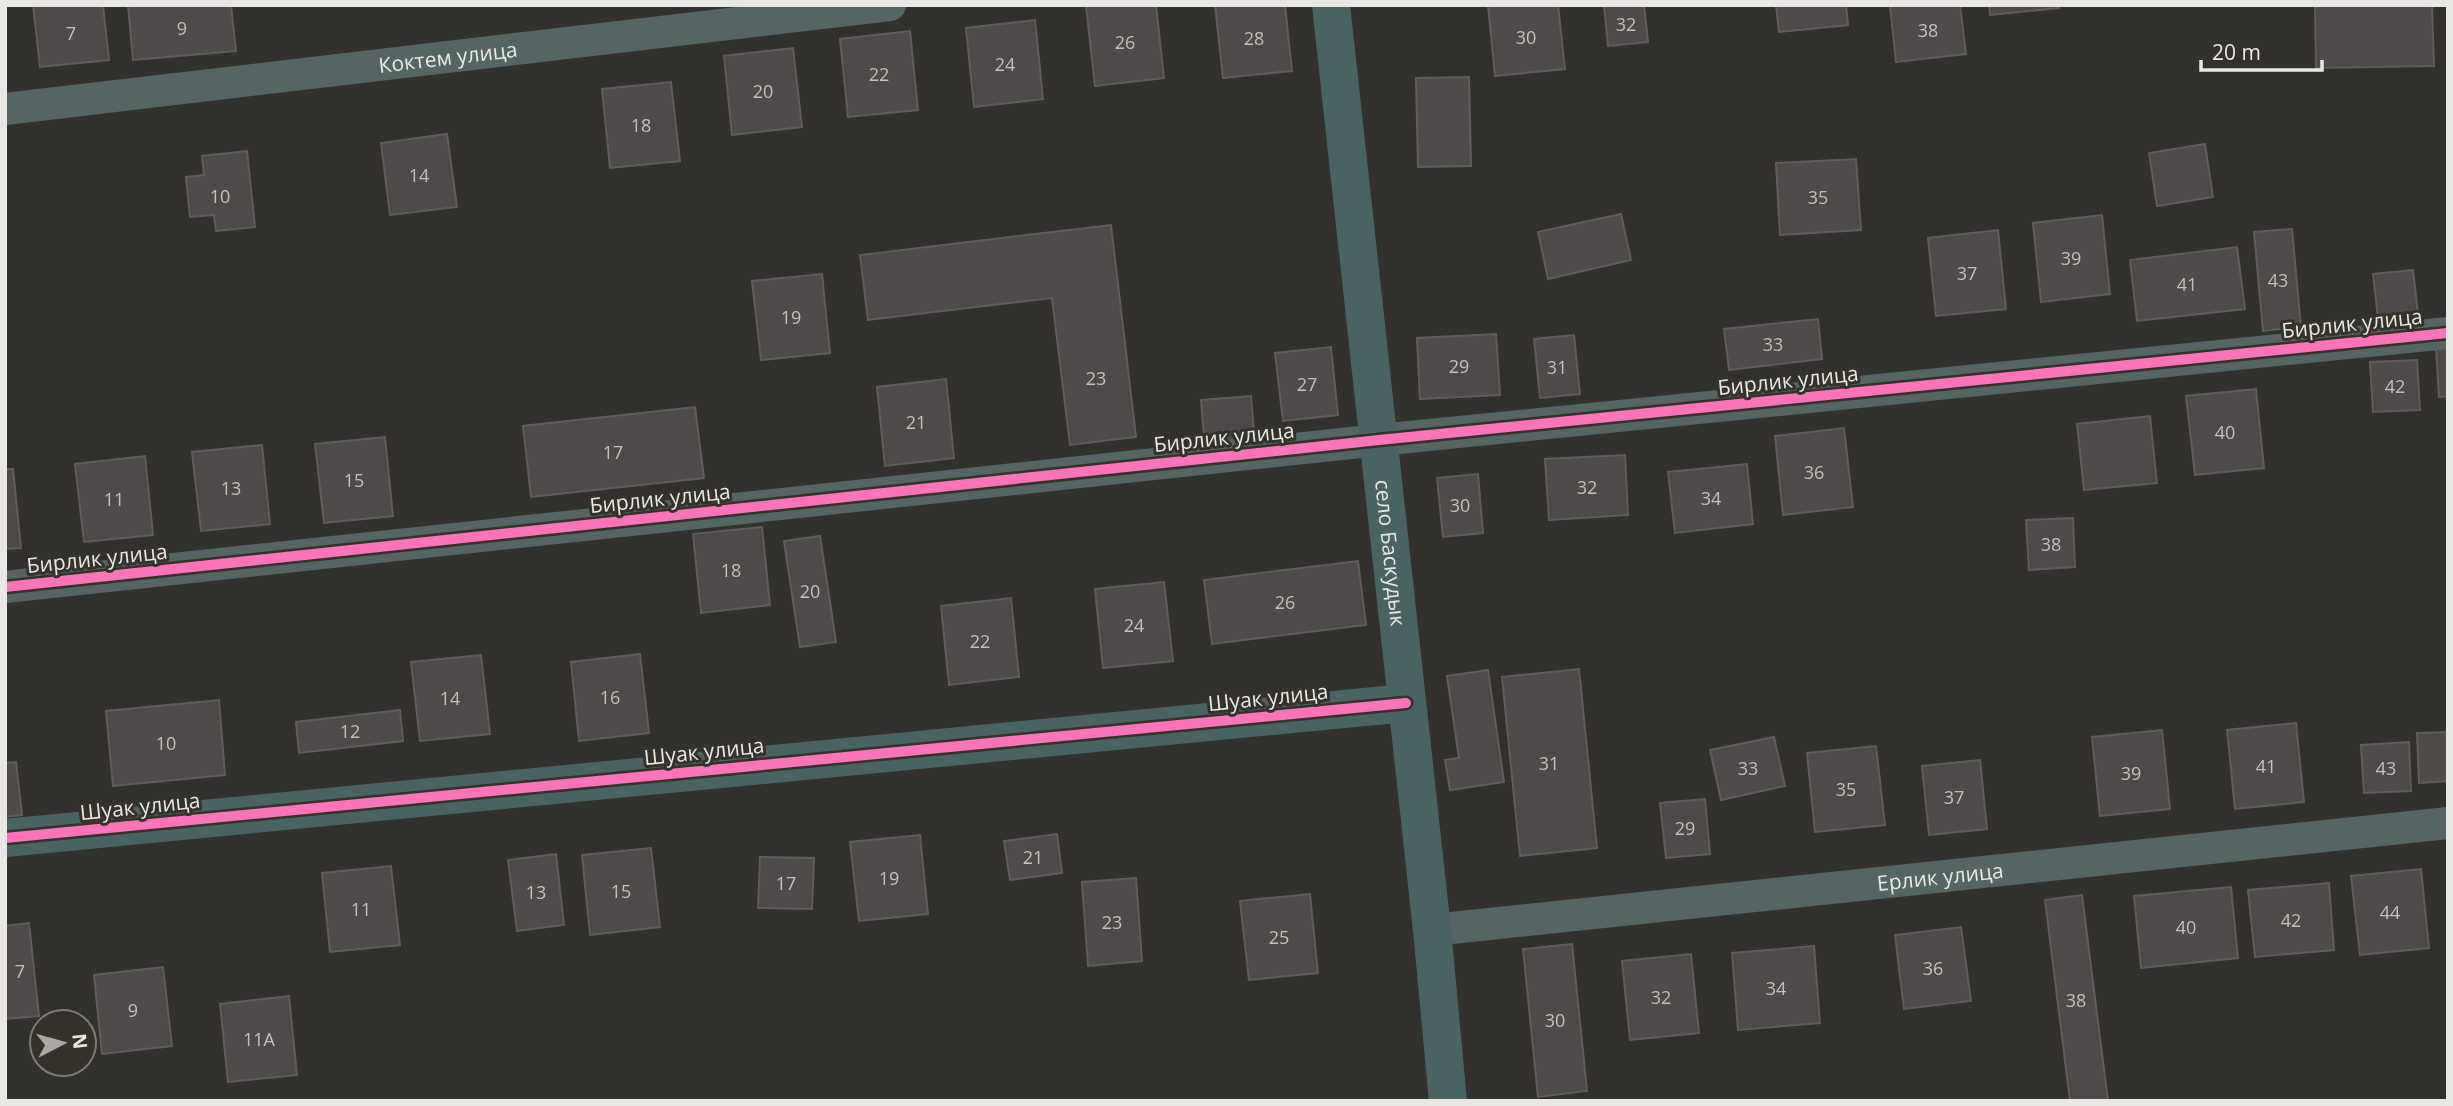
<svg xmlns="http://www.w3.org/2000/svg" width="2453" height="1106" font-family="'Open Sans',sans-serif">
	<rect width="100%" height="100%" fill="#33312e"/>
	<g fill="#4d4a49" stroke="#5f5c5b" stroke-width="2">
		<polygon points="33,5 103,5 109,60 40,67"/>
		<polygon points="128,5 231,5 236,51 133,60"/>
		<polygon points="1096,5 1156,5 1164,78 1095,86 1086,6"/>
		<polygon points="1215,5 1285,5 1292,71 1223,78"/>
		<polygon points="1488,5 1558,5 1565,69 1495,76"/>
		<polygon points="1604,5 1644,5 1648,42 1608,46"/>
		<polygon points="1776,5 1846,5 1848,25 1779,32"/>
		<polygon points="1890,5 1960,5 1966,54 1896,62"/>
		<polygon points="1989,5 2059,5 2059,8 1990,15"/>
		<polygon points="2315,5 2432,5 2434,66 2316,68"/>
		<polygon points="1035,20 1043,99 974,107 966,28"/>
		<polygon points="910,31 918,110 848,117 840,39"/>
		<polygon points="793,48 802,127 732,135 724,56"/>
		<polygon points="1469,77 1471,166 1418,167 1416,78"/>
		<polygon points="671,82 680,161 610,168 602,89"/>
		<polygon points="447,134 457,207 390,215 381,143"/>
		<polygon points="2205,144 2213,197 2157,206 2149,153"/>
		<polygon points="247,151 255,227 216,231 214,215 190,217 186,177 204,175 202,156"/>
		<polygon points="1856,159 1861,230 1780,235 1776,163"/>
		<polygon points="1621,214 1631,260 1548,279 1538,232"/>
		<polygon points="2102,215 2110,294 2041,302 2033,223"/>
		<polygon points="1111,225 1136,437 1070,445 1052,298 868,320 860,255"/>
		<polygon points="2292,229 2301,327 2263,331 2254,232"/>
		<polygon points="1998,230 2006,309 1936,316 1928,238"/>
		<polygon points="2237,247 2245,309 2137,321 2130,260"/>
		<polygon points="2413,270 2419,322 2379,327 2373,274"/>
		<polygon points="822,274 830,353 761,360 752,281"/>
		<polygon points="1818,319 1822,359 1729,370 1724,329"/>
		<polygon points="1496,334 1500,395 1420,399 1417,338"/>
		<polygon points="1574,335 1580,394 1540,398 1534,339"/>
		<polygon points="1331,347 1338,415 1283,421 1275,353"/>
		<polygon points="2448,347 2448,396 2439,397 2436,348"/>
		<polygon points="2417,360 2420,410 2373,412 2370,362"/>
		<polygon points="946,379 954,458 885,466 877,387"/>
		<polygon points="2256,389 2264,468 2195,475 2186,396"/>
		<polygon points="1251,396 1255,444 1205,448 1201,400"/>
		<polygon points="695,407 704,478 531,497 523,426"/>
		<polygon points="2150,416 2157,483 2084,490 2077,424"/>
		<polygon points="1844,428 1853,507 1783,515 1775,436"/>
		<polygon points="385,437 393,516 324,523 315,444"/>
		<polygon points="262,445 270,524 201,531 192,452"/>
		<polygon points="1625,455 1628,515 1549,520 1545,459"/>
		<polygon points="145,456 153,535 84,542 75,464"/>
		<polygon points="1747,464 1753,524 1675,533 1668,472"/>
		<polygon points="5,469 13,469 21,548 5,549"/>
		<polygon points="1478,474 1483,533 1443,537 1437,478"/>
		<polygon points="2073,518 2075,567 2029,570 2026,520"/>
		<polygon points="762,527 770,605 701,613 693,534"/>
		<polygon points="820,536 836,642 800,647 784,541"/>
		<polygon points="1358,561 1366,625 1212,644 1204,580"/>
		<polygon points="1164,582 1173,661 1103,668 1095,589"/>
		<polygon points="1011,598 1019,677 949,685 941,606"/>
		<polygon points="640,654 649,733 579,741 571,662"/>
		<polygon points="481,655 490,734 420,741 411,662"/>
		<polygon points="1579,669 1597,848 1520,856 1502,677"/>
		<polygon points="1488,670 1504,782 1450,790 1445,760 1459,758 1447,676"/>
		<polygon points="219,700 225,775 113,786 106,711"/>
		<polygon points="400,710 403,741 299,753 296,722"/>
		<polygon points="2296,723 2304,802 2235,809 2227,730"/>
		<polygon points="2162,730 2170,809 2100,816 2092,737"/>
		<polygon points="2448,732 2448,781 2419,783 2417,733"/>
		<polygon points="1774,737 1785,786 1721,800 1710,750"/>
		<polygon points="2409,742 2411,791 2364,793 2361,745"/>
		<polygon points="1876,746 1885,825 1815,832 1807,753"/>
		<polygon points="1980,760 1987,829 1929,835 1922,766"/>
		<polygon points="16,762 22,815 5,817 5,763"/>
		<polygon points="1705,799 1710,854 1666,858 1660,803"/>
		<polygon points="1057,834 1062,873 1010,880 1004,841"/>
		<polygon points="920,835 928,914 859,921 850,842"/>
		<polygon points="651,848 660,927 590,935 582,855"/>
		<polygon points="556,854 564,925 517,931 508,860"/>
		<polygon points="760,857 814,858 812,909 758,908"/>
		<polygon points="391,866 400,945 330,952 322,873"/>
		<polygon points="2421,869 2429,948 2360,955 2351,876"/>
		<polygon points="1136,878 1142,961 1088,966 1082,882"/>
		<polygon points="2329,883 2334,950 2255,957 2248,890"/>
		<polygon points="2231,887 2238,958 2141,968 2134,896"/>
		<polygon points="1310,894 1318,973 1249,980 1240,901"/>
		<polygon points="2082,895 2108,1101 2070,1101 2045,900"/>
		<polygon points="29,923 39,1016 5,1019 5,926"/>
		<polygon points="1961,927 1971,1001 1904,1009 1895,935"/>
		<polygon points="1572,944 1587,1091 1538,1097 1523,949"/>
		<polygon points="1814,946 1820,1023 1738,1030 1732,953"/>
		<polygon points="1691,954 1699,1033 1630,1040 1622,961"/>
		<polygon points="163,967 172,1046 102,1054 94,975"/>
		<polygon points="289,996 297,1075 228,1082 220,1004"/>
	</g>
	<g fill="none" stroke-linecap="round" stroke-linejoin="round">
		<g stroke="#546564" stroke-width="32">
			<path id="s1" d="M5,109L890,5"/>
			<polyline points="5,587 1379,440 2448,333"/>
			<path id="s2" d="M1432,930L2448,823"/>
		</g>
		<g stroke="#496362" stroke-width="38">
			<path id="s3" d="M1331,5L1432,930L1448,1101"/>
			<polyline points="5,838 1406,703"/>
		</g>
		<g stroke="#35322c" stroke-width="15">
			<g id="cycleway">
				<polyline points="5,587 1379,440 2448,333"/>
				<polyline points="5,838 1406,703"/>
			</g>
		</g>
		<use href="#cycleway" stroke="#fb73b8" stroke-width="10"/>
	</g>
	<g text-anchor="middle" dominant-baseline="central" stroke-width="6" stroke-linejoin="round" paint-order="stroke">
		<g font-size="18" fill="#c3c0bd">
			<text x="1626" y="24">32</text>
			<text x="182" y="28">9</text>
			<text x="1928" y="30">38</text>
			<text x="71" y="33">7</text>
			<text x="1526" y="37">30</text>
			<text x="1254" y="38">28</text>
			<text x="1125" y="42">26</text>
			<text x="1005" y="64">24</text>
			<text x="879" y="74">22</text>
			<text x="763" y="91">20</text>
			<text x="641" y="125">18</text>
			<text x="419" y="175">14</text>
			<text x="220" y="196">10</text>
			<text x="1818" y="197">35</text>
			<text x="2071" y="258">39</text>
			<text x="1967" y="273">37</text>
			<text x="2278" y="280">43</text>
			<text x="2187" y="284">41</text>
			<text x="791" y="317">19</text>
			<text x="1773" y="344">33</text>
			<text x="1459" y="366">29</text>
			<text x="1557" y="367">31</text>
			<text x="1096" y="378">23</text>
			<text x="1307" y="384">27</text>
			<text x="2395" y="386">42</text>
			<text x="916" y="422">21</text>
			<text x="2225" y="432">40</text>
			<text x="613" y="452">17</text>
			<text x="1814" y="472">36</text>
			<text x="354" y="480">15</text>
			<text x="1587" y="487">32</text>
			<text x="231" y="488">13</text>
			<text x="1711" y="498">34</text>
			<text x="114" y="499">11</text>
			<text x="1460" y="505">30</text>
			<text x="2051" y="544">38</text>
			<text x="731" y="570">18</text>
			<text x="810" y="591">20</text>
			<text x="1285" y="602">26</text>
			<text x="1134" y="625">24</text>
			<text x="980" y="641">22</text>
			<text x="610" y="697">16</text>
			<text x="450" y="698">14</text>
			<text x="350" y="731">12</text>
			<text x="166" y="743">10</text>
			<text x="1549" y="763">31</text>
			<text x="2266" y="766">41</text>
			<text x="1748" y="768">33</text>
			<text x="2386" y="768">43</text>
			<text x="2131" y="773">39</text>
			<text x="1846" y="789">35</text>
			<text x="1954" y="797">37</text>
			<text x="1685" y="828">29</text>
			<text x="1033" y="857">21</text>
			<text x="889" y="878">19</text>
			<text x="786" y="883">17</text>
			<text x="621" y="891">15</text>
			<text x="536" y="892">13</text>
			<text x="361" y="909">11</text>
			<text x="2390" y="912">44</text>
			<text x="2291" y="920">42</text>
			<text x="1112" y="922">23</text>
			<text x="2186" y="927">40</text>
			<text x="1279" y="937">25</text>
			<text x="1933" y="968">36</text>
			<text x="20" y="971">7</text>
			<text x="1776" y="988">34</text>
			<text x="1661" y="997">32</text>
			<text x="2076" y="1000">38</text>
			<text x="133" y="1010">9</text>
			<text x="1555" y="1020">30</text>
			<text x="259" y="1039">11А</text>
		</g>
		<g font-size="21" fill="#eae8e4" stroke="#35322c">
			<text stroke="none"><textPath href="#s1" startOffset="446">Коктем улица</textPath></text>
			<text transform="translate(2352 323) rotate(-6)">Бирлик улица</text>
			<text transform="translate(1788 380) rotate(-6)">Бирлик улица</text>
			<text transform="translate(1224 437) rotate(-6)">Бирлик улица</text>
			<text transform="translate(660 498) rotate(-6)">Бирлик улица</text>
			<text stroke="none"><textPath href="#s3" startOffset="551">село Баскудык</textPath></text>
			<text transform="translate(97 558) rotate(-6)">Бирлик улица</text>
			<text transform="translate(1268 697) rotate(-6)">Шуак улица</text>
			<text transform="translate(704 751) rotate(-6)">Шуак улица</text>
			<text transform="translate(140 806) rotate(-6)">Шуак улица</text>
			<text stroke="none"><textPath href="#s2" startOffset="511">Ерлик улица</textPath></text>
		</g>
	</g>
	<rect width="2453" height="1106" fill="none" stroke="#eae8e4" stroke-width="14"/>
	<g transform="translate(63 1043) rotate(84)"><circle r="33" fill="#35322c" stroke="#7d7b76" stroke-width="2"/>
	<path d="M0-5L12 26L0 18L-12 26Z" fill="#aaa8a4"/>
	<text y="-10" font-size="19" font-weight="bold" text-anchor="middle" fill="#eae8e4">N</text>
	</g>
	<path d="M2201 60v10h121v-10" fill="none" stroke="#eae8e4" stroke-width="3.5"/>
	<text x="2212" y="60" font-size="21" fill="#eae8e4" stroke="#35322c" stroke-width="5" paint-order="stroke">20 m</text>
</svg>
